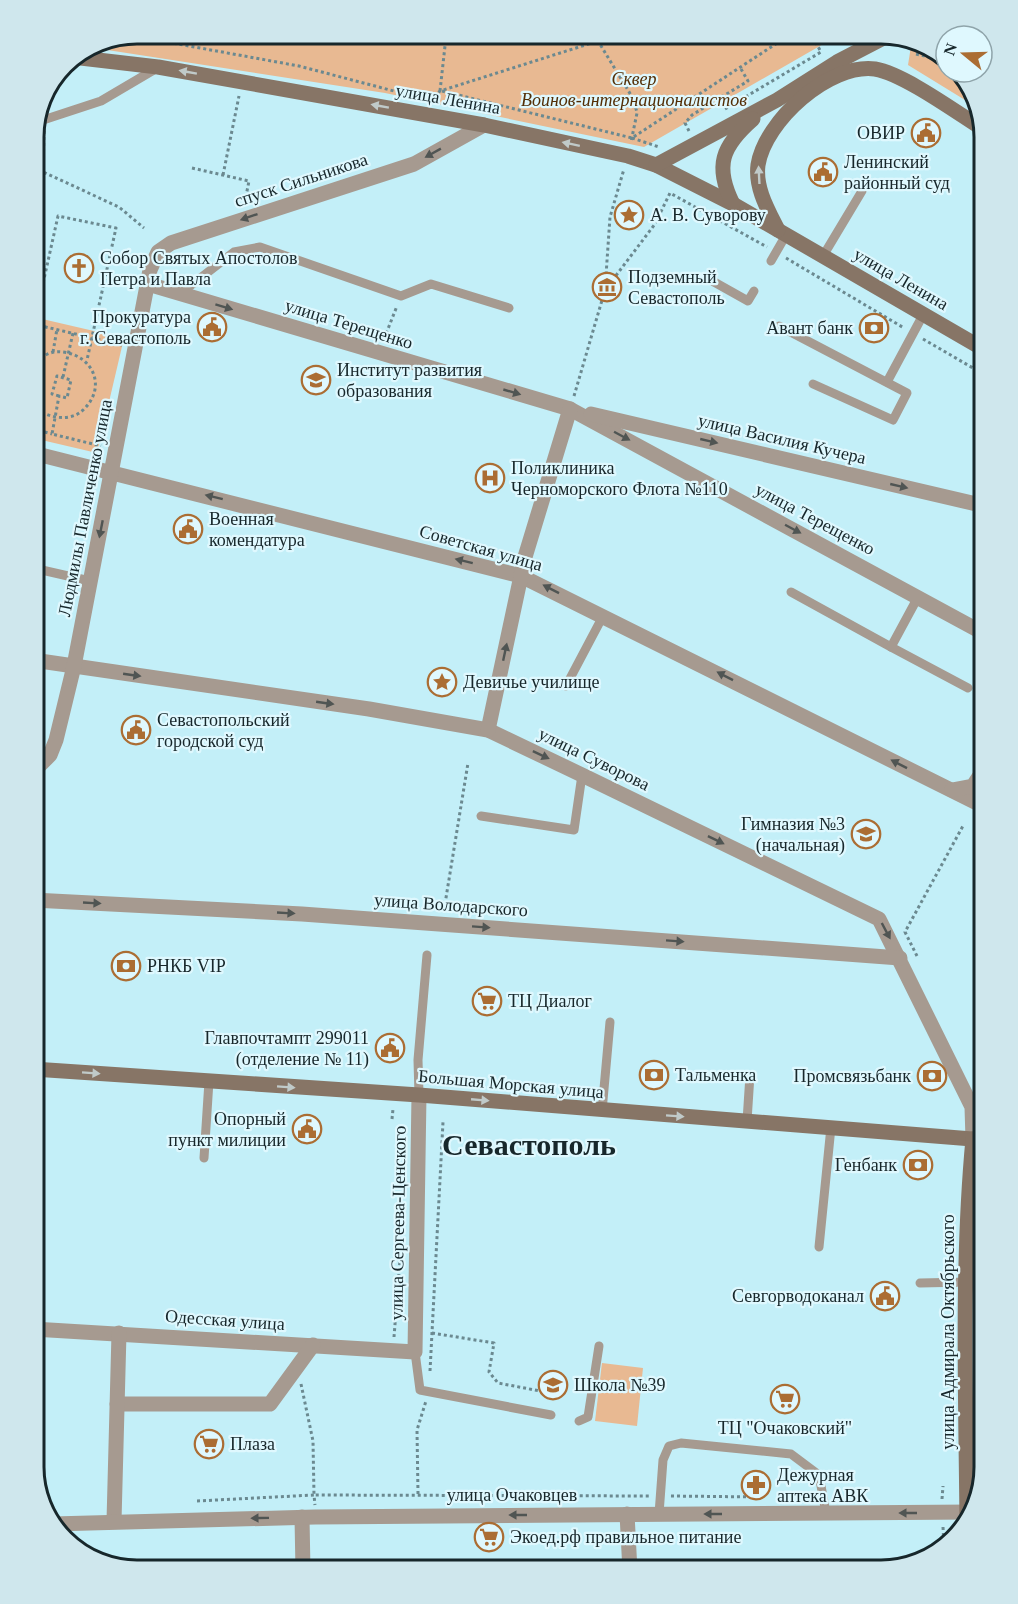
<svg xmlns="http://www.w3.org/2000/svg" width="1018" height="1604" font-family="Georgia,serif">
	<rect width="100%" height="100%" fill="#c3eff8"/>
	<g fill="#e8b992">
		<polygon points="790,34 832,39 644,147 385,93 88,47 97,41"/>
		<polygon points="917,43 939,50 946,59 946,72 958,72 974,90 978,108 908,65 911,46"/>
		<polygon points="38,318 124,338 97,453 33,438 33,338"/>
		<polygon points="602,1363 643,1368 637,1426 595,1421"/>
	</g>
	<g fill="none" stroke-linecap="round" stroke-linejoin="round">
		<g stroke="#6b8990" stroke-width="3" stroke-dasharray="3 3" stroke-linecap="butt">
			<polyline points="761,34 784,37"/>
			<polyline points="586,36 598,41 634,100 637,113 631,142"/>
			<polyline points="156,40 299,66 409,95"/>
			<polyline points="916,54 946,61"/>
			<polyline points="440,91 446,37"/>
			<polyline points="442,91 632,138 791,34"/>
			<polyline points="430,101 440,91 598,41"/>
			<polyline points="725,109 821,52 811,34"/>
			<polyline points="44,131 43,172 119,207 144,228"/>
			<polyline points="689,131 685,123 692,115 748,81 741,69"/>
			<polyline points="632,138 659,147"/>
			<polyline points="192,168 249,181 244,206"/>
			<polyline points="223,175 239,96"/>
			<polyline points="33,193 43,172"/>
			<polyline points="786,258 904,328"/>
			<polyline points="605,290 655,224 670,193 767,247"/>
			<polyline points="33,324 122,345"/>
			<polyline points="34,324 58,216 116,228 87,360"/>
			<polyline points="384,339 397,306"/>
			<polyline points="923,339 985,375"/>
			<polyline points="53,352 57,329"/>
			<polyline points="63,377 73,333"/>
			<polyline points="59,396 52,394 57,376 71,380 67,398 59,396 52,434 101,446"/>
			<polyline points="574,396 605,290 610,217 624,169"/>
			<path d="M33,404C43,418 70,423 83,410C107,388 94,356 63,352C50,350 39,357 33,369"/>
			<polyline points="33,429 52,434"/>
			<polyline points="444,910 468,763"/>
			<polyline points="917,956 905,932 964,824"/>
			<polyline points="392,1119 393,1109"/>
			<polyline points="432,1333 494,1343 489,1372 498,1383 556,1394"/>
			<polyline points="394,1337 400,1260"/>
			<polyline points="430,1371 443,1122"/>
			<polyline points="301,1384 313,1441 314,1495 649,1496"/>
			<polyline points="983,1390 985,1390"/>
			<polyline points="418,1494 417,1430 426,1401"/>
			<polyline points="671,1496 760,1497"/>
			<polyline points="942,1499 943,1486"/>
			<polyline points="197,1501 314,1495 315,1505"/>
			<polyline points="943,1527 944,1546"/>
		</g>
		<g stroke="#a69a90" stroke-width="9">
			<polyline points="37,122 101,101 157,68"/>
			<polyline points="823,256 862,191"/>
			<polyline points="771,261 786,235"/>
			<polyline points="707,278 748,301 754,291"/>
			<polyline points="181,293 234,252 260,247 401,296 431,284 509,308"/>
			<polyline points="779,326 907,393 893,420 813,384"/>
			<polyline points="887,382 923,315"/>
			<polyline points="33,568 90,581"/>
			<polyline points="791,592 891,647"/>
			<polyline points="918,597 891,647 968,688"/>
			<polyline points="566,686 603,616"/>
			<polyline points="481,816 574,830 582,775"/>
			<polyline points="419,1095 418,1060 427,955"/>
			<polyline points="602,1111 610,1022"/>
			<polyline points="747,1121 750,1075"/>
			<polyline points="204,1158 209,1081"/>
			<polyline points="819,1247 831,1127"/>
			<polyline points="920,1283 967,1282"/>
			<polyline points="415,1352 420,1390 551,1415"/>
			<polyline points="579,1421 588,1417 599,1346"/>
			<polyline points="659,1514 663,1460 669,1446 681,1443 791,1454 819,1475 826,1513"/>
		</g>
		<g stroke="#a69a90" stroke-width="15">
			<polyline points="148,284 570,409 985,634"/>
			<polyline points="591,414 985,506"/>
			<polyline points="33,453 521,576 985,807"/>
			<polyline points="33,660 369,709 488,730 582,775 879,919 972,1107 973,1139"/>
			<polyline points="488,730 525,557 570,409"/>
			<polyline points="33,772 50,755 56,740 74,666 150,270 158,252 171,243 414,164 484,125"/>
			<polyline points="952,790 973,786 985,768"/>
			<polyline points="33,900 302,914 900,958"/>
			<polyline points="33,1329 415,1352 419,1095"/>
			<polyline points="117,1404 270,1404 313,1345"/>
			<polyline points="627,1514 630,1571"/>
			<polyline points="302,1517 303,1571"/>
			<polyline points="114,1521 119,1333"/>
			<polyline points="53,1524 315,1517 972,1512"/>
		</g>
		<g stroke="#877566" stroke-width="15">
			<polyline points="72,57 158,67 484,125 628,156 656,165 733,204 985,350"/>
			<polyline points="656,165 777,100 837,62 891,34"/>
			<path d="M733,204C714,166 722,146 753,119"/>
			<path d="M778,230C768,210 755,188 758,165C765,121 829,63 875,69C904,74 956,112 983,129"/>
			<polyline points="33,1069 419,1095 985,1140"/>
			<path d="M967,1526C966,1398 961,1266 973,1139"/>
		</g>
	</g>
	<defs><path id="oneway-solid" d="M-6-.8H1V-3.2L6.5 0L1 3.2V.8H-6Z" transform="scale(1.5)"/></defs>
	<g fill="#c0cac9">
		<use href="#oneway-solid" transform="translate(188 72) rotate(-170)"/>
		<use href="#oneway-solid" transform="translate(380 106) rotate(-170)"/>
		<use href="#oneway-solid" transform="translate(571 144) rotate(-168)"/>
		<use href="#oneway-solid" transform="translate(759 175) rotate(-93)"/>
		<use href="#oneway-solid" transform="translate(91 1073) rotate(4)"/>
		<use href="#oneway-solid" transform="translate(286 1087) rotate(4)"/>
		<use href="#oneway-solid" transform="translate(480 1100) rotate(5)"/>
		<use href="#oneway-solid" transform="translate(675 1116) rotate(4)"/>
	</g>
	<g fill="#505553">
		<use href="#oneway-solid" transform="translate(433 153) rotate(151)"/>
		<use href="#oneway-solid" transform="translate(249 217) rotate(161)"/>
		<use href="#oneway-solid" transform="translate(224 307) rotate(17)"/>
		<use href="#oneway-solid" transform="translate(512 392) rotate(16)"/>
		<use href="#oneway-solid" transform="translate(622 436) rotate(28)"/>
		<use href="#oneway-solid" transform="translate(709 441) rotate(13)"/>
		<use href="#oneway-solid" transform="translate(899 486) rotate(13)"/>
		<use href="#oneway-solid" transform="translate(214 497) rotate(-166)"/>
		<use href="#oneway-solid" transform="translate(101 529) rotate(101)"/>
		<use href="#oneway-solid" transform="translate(793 529) rotate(28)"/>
		<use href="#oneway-solid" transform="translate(464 561) rotate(-166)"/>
		<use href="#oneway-solid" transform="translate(551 589) rotate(-153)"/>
		<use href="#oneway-solid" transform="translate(505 652) rotate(-78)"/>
		<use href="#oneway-solid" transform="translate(132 675) rotate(8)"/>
		<use href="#oneway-solid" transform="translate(725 676) rotate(-153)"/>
		<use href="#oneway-solid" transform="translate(325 703) rotate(8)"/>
		<use href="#oneway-solid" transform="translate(541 755) rotate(25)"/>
		<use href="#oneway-solid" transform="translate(899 764) rotate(-153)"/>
		<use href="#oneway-solid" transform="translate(716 840) rotate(26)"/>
		<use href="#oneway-solid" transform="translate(92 903) rotate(3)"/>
		<use href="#oneway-solid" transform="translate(286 913) rotate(3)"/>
		<use href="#oneway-solid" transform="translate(481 927) rotate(4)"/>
		<use href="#oneway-solid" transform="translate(886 931) rotate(62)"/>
		<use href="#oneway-solid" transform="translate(675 941) rotate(4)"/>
		<use href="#oneway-solid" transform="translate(908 1513) rotate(180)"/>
		<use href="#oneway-solid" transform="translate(713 1514) rotate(180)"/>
		<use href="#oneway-solid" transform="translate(518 1515) rotate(180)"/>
		<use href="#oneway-solid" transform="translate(260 1518) rotate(179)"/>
	</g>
	<defs>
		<g id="civic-ring" transform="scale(1.5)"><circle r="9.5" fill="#dff8fe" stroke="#ab6d33" stroke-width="1.5"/><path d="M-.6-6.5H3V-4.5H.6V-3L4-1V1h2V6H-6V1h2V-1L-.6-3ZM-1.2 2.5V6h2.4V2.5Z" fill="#ab6d33"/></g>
		<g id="sight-ring" transform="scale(1.5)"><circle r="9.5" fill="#dff8fe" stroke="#ab6d33" stroke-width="1.5"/><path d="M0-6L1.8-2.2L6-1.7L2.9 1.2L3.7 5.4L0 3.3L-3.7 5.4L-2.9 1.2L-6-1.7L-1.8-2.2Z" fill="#ab6d33"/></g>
		<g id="church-ring" transform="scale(1.5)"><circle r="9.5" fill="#dff8fe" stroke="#ab6d33" stroke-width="1.5"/><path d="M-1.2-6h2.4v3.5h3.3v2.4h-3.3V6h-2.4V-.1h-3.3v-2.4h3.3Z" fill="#ab6d33"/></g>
		<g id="museum-ring" transform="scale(1.5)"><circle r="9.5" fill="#dff8fe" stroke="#ab6d33" stroke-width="1.5"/><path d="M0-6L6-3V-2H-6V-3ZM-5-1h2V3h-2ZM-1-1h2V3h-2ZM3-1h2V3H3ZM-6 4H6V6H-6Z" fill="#ab6d33"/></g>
		<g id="bank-ring" transform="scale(1.5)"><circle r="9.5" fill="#dff8fe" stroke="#ab6d33" stroke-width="1.5"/><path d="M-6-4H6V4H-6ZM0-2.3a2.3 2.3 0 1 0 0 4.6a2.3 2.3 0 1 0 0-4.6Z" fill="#ab6d33"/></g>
		<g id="university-ring" transform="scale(1.5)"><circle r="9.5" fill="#dff8fe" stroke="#ab6d33" stroke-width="1.5"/><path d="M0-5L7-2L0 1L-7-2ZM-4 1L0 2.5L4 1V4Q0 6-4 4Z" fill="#ab6d33"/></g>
		<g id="hospital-ring" transform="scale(1.5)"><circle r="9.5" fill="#dff8fe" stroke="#ab6d33" stroke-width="1.5"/><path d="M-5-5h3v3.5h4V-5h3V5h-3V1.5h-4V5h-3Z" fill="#ab6d33"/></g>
		<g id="school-ring" transform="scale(1.5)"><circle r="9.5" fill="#dff8fe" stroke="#ab6d33" stroke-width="1.5"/><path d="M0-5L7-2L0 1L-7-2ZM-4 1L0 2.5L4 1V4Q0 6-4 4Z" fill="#ab6d33"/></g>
		<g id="supermarket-ring" transform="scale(1.5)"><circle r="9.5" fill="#dff8fe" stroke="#ab6d33" stroke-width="1.5"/><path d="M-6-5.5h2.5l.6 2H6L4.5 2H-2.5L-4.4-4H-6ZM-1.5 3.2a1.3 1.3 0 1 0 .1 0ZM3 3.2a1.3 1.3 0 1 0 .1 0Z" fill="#ab6d33"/></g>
		<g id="pharmacy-ring" transform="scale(1.5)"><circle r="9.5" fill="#dff8fe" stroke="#ab6d33" stroke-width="1.5"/><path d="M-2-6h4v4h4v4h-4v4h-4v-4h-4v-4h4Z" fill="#ab6d33"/></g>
	</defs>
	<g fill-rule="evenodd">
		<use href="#civic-ring" x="926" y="133"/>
		<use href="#civic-ring" x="823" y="172"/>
		<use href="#sight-ring" x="629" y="215"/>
		<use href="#church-ring" x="79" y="268"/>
		<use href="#museum-ring" x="607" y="287"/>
		<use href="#civic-ring" x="212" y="327"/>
		<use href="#bank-ring" x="874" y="328"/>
		<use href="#university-ring" x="316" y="380"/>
		<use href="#hospital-ring" x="490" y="478"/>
		<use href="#civic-ring" x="188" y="529"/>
		<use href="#sight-ring" x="442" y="682"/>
		<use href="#civic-ring" x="136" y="730"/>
		<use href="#school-ring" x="866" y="834"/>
		<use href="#bank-ring" x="126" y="966"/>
		<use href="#supermarket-ring" x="487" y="1001"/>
		<use href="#civic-ring" x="390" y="1048"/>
		<use href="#bank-ring" x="654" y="1075"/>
		<use href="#bank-ring" x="932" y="1076"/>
		<use href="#civic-ring" x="307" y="1129"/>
		<use href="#bank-ring" x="918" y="1165"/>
		<use href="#civic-ring" x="885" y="1296"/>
		<use href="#school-ring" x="553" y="1385"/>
		<use href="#supermarket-ring" x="785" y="1399"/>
		<use href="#supermarket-ring" x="209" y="1444"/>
		<use href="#pharmacy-ring" x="756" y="1485"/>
		<use href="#supermarket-ring" x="489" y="1537"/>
	</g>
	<g text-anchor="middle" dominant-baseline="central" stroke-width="4.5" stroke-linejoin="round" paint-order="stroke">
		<g font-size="18" font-style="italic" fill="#532e06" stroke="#dff8fe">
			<text x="634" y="79">Сквер<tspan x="634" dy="21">Воинов-интернационалистов</tspan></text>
		</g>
		<g font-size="18" fill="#17272b" stroke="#dff8fe">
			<text transform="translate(448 99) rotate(10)">улица Ленина</text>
			<text transform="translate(301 180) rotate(-18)">спуск Сильникова</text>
			<text transform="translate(901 279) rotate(30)">улица Ленина</text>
			<text transform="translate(349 324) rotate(17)">улица Терещенко</text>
			<text transform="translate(782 439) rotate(13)">улица Василия Кучера</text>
			<text transform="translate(85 508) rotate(-79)">Людмилы Павличенко улица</text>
			<text transform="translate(815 519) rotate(28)">улица Терещенко</text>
			<text transform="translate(481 548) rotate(16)">Советская улица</text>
			<text transform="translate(594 759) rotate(26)">улица Суворова</text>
			<text transform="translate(451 905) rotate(4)">улица Володарского</text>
			<text transform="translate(511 1084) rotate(5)">Большая Морская улица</text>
			<text transform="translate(398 1223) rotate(-89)">улица Сергеева-Ценского</text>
			<text transform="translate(225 1320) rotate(4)">Одесская улица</text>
			<text transform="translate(948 1332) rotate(-90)">улица Адмирала Октябрьского</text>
			<text x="512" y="1495">улица Очаковцев</text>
		</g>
		<g font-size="18" fill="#17272b" stroke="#dff8fe" text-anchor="start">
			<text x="905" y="133" text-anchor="end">ОВИР</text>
			<text x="844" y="162">Ленинский<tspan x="844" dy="21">районный суд</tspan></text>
			<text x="650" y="215">А. В. Суворову</text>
			<text x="100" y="258">Собор Святых Апостолов<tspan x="100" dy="21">Петра и Павла</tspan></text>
			<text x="628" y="277">Подземный<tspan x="628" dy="21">Севастополь</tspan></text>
			<text x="191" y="317" text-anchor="end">Прокуратура<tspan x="191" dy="21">г. Севастополь</tspan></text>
			<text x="853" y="328" text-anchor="end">Авант банк</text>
			<text x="337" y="370">Институт развития<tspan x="337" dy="21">образования</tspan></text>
			<text x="511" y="468">Поликлиника<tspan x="511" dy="21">Черноморского Флота №110</tspan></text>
			<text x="209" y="519">Военная<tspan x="209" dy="21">комендатура</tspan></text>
			<text x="463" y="682">Девичье училище</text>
			<text x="157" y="720">Севастопольский<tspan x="157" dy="21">городской суд</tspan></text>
			<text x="845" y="824" text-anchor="end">Гимназия №3<tspan x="845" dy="21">(начальная)</tspan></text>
			<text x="147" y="966">РНКБ VIP</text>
			<text x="508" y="1001">ТЦ Диалог</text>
			<text x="369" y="1038" text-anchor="end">Главпочтампт 299011<tspan x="369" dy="21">(отделение № 11)</tspan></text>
			<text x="675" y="1075">Тальменка</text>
			<text x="911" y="1076" text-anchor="end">Промсвязьбанк</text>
			<text x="286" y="1119" text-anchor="end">Опорный<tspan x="286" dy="21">пункт милиции</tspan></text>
			<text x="897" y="1165" text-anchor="end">Генбанк</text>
			<text x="864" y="1296" text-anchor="end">Севгорводоканал</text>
			<text x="574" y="1385">Школа №39</text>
			<text x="785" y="1428" text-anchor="middle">ТЦ "Очаковский"</text>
			<text x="230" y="1444">Плаза</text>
			<text x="777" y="1475">Дежурная<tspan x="777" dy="21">аптека АВК</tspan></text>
			<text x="510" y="1537">Экоед.рф правильное питание</text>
		</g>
		<g font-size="30" font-weight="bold" fill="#17272b" stroke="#dff8fe">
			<text x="529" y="1144">Севастополь</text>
		</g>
	</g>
	<path d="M0 0H1018V1604H0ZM137 44H881A93 93 0 0 1 974 137V1467A93 93 0 0 1 881 1560H137A93 93 0 0 1 44 1467V137A93 93 0 0 1 137 44Z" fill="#cfe7ed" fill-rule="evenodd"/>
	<path fill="none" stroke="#17272b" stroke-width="3" d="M137 44H881A93 93 0 0 1 974 137V1467A93 93 0 0 1 881 1560H137A93 93 0 0 1 44 1467V137A93 93 0 0 1 137 44Z"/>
	<g transform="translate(964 54) rotate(289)"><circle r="28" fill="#dff8fe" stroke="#8fa4aa" stroke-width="1.5"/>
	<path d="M0-4.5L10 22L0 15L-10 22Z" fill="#ab6d33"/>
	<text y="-9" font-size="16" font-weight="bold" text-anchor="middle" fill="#17272b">N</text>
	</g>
</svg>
